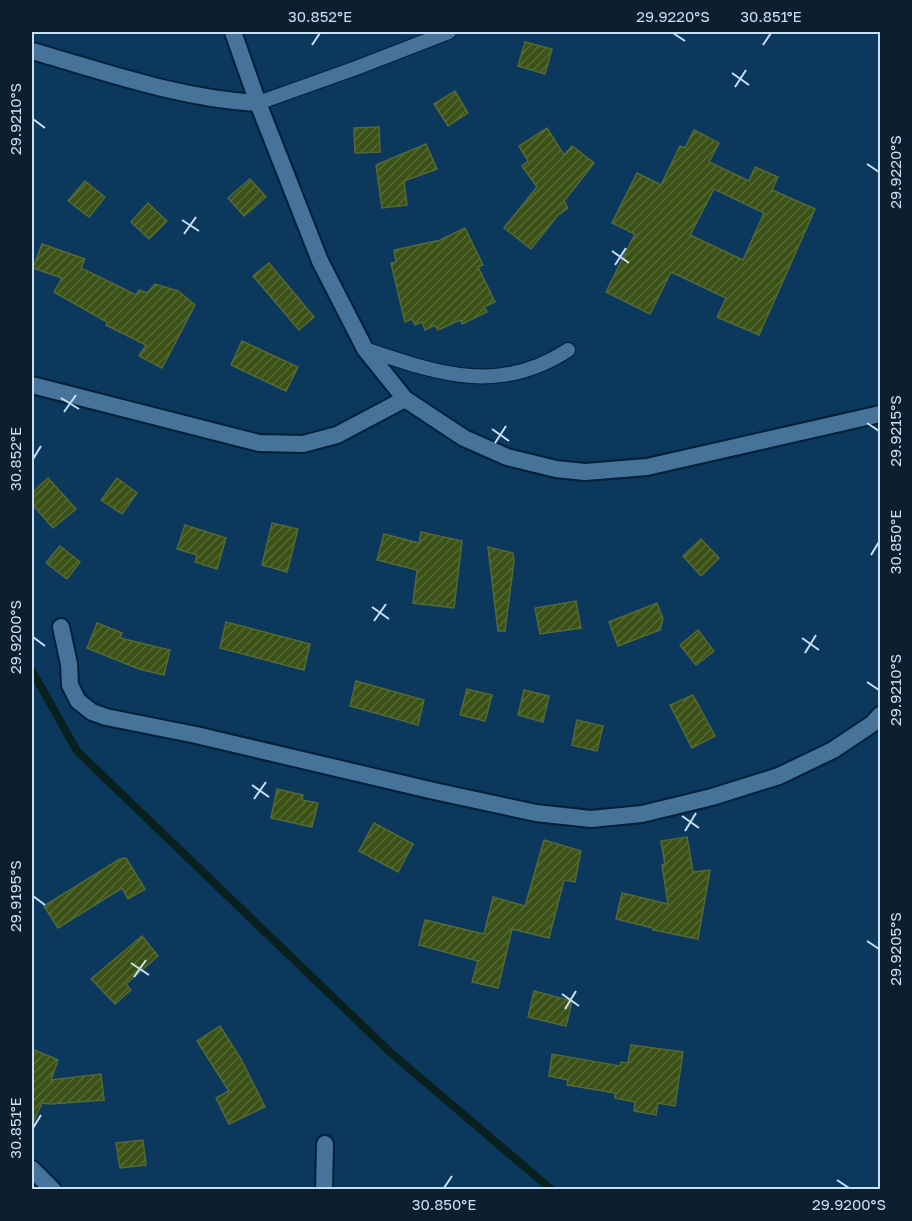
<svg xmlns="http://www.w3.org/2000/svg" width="912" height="1221" font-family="'Golos Text',sans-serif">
	<defs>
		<pattern id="building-hatch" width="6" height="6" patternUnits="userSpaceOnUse" patternTransform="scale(1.5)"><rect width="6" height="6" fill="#3b5115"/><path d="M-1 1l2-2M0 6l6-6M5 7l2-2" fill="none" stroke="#566a38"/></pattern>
	</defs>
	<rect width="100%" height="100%" fill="#0b385c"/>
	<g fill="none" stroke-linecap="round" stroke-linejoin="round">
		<polyline stroke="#08201e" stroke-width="8" points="32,671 77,751 390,1052 552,1190"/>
	</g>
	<g fill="url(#building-hatch)" stroke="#546936" stroke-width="1.5" fill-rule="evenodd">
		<polygon points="525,42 552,49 545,74 518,66"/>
		<polygon points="455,91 468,113 448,126 434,104"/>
		<polygon points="379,127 380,152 355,153 354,128"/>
		<polygon points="547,128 564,155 572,146 594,163 564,201 568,208 558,215 531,249 504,228 537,187 522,166 528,161 519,146"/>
		<path d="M694,130L719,143L709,162L749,181L755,167L778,177L772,190L815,209L759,335L717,317L726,298L671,272L650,314L606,292L635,234L612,223L637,173L661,185L680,146L685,148ZM714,189L764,213L743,260L690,235Z"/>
		<polygon points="426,144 437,169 404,181 407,205 382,208 376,165"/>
		<polygon points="250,179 266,197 244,216 228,198"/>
		<polygon points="85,181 105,197 89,217 68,201"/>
		<polygon points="148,203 167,221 149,239 131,222"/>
		<polygon points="465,228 483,265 478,267 495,302 484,307 487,312 462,324 460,320 438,330 435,325 425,330 422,322 415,325 412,319 405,322 391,263 396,262 394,250 436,241 436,242"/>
		<polygon points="42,244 85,259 81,268 136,295 139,290 147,293 155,284 178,291 195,305 162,368 139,356 146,345 106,325 107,322 54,292 62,278 33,268"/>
		<polygon points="269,263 314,317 299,330 253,276"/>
		<polygon points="242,341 298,367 286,391 231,365"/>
		<polygon points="48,478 76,509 53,528 32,504 32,493"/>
		<polygon points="117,478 137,493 122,514 101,500"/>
		<polygon points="272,523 298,529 287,572 262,565"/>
		<polygon points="185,525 226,538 217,569 195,562 197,555 177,549"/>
		<polygon points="421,532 462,541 454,608 413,603 417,570 377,560 384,534 419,543"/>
		<polygon points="701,539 719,558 701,576 683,556"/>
		<polygon points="60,546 80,562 67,579 46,563"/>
		<polygon points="488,547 513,553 514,561 505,631 498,631"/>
		<polygon points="576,601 581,628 540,634 535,608"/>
		<polygon points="657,603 663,619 660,630 618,646 609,622"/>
		<polygon points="226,622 310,644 304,670 220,648"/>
		<polygon points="97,623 122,633 120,638 170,650 164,675 139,669 87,648"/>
		<polygon points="698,630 714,651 696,665 680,645"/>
		<polygon points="356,681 424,700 418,725 350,706"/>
		<polygon points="467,689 492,695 485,721 460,715"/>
		<polygon points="524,690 549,696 543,722 518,715"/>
		<polygon points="693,695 715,736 692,748 670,705"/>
		<polygon points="577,720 603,726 597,751 572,745"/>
		<polygon points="277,789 303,795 302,800 318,803 312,827 271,818"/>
		<polygon points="374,823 413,844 398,872 359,851"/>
		<polygon points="687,837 693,872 710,870 698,939 653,930 653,928 616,919 622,893 668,904 662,865 665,864 661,841"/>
		<polygon points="544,840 581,851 575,882 564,880 549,938 512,929 498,988 472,982 478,961 419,945 425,920 484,934 493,897 525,906"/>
		<polygon points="126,858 145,889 128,899 122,888 58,928 44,906 120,859"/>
		<polygon points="142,936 158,956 126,984 131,990 115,1004 91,979"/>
		<polygon points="534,991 572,1001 566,1026 528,1017"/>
		<polygon points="220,1026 241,1059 265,1107 229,1124 216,1098 229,1091 197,1041"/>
		<polygon points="631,1045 683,1052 675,1106 658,1103 656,1115 634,1111 635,1102 615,1098 615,1093 567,1085 568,1080 549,1076 552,1054 620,1066 621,1062 628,1063"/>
		<polygon points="32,1049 58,1060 51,1080 101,1074 104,1100 50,1104 42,1103 32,1125"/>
		<polygon points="143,1140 146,1165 120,1168 116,1143"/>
	</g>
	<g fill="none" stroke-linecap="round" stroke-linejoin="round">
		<g stroke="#001f39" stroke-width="16">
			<g id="service">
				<polyline points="258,103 356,68 449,32"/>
				<path d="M365,349C437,373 498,396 568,350"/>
			</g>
		</g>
		<g stroke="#001f39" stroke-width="20">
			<g id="minor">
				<polyline points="233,32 258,103 320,261 365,349 405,399 464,438 507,457 556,469 585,472 647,467 880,414"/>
				<path d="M32,51C106,72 181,99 258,103"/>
				<polyline points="32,385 259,443 303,444 337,435 405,399"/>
				<polyline points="61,627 69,664 70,685 78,701 92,712 106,717 196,735 434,791 536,813 591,819 642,814 712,797 779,776 833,750 872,724 880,715"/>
				<polyline points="32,1169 53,1190"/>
				<polyline points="324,1190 325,1144"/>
			</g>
		</g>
		<use href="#service" stroke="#47729a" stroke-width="14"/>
		<use href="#minor" stroke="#47729a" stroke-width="16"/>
	</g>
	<path fill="none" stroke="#c9dff6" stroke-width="2" d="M673,33L685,41M312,45L320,33M763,45L771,33M732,73L749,85M735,87L746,70M33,119L45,128M867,164L879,172M182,220L199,231M184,234L196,217M612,251L629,263M615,265L626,248M61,398L79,409M64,412L76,395M867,423L879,431M492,429L509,441M495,443L506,426M33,459L41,446M871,555L879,542M372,607L389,619M374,621L386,604M33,637L45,646M802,638L819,650M805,653L816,635M867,682L879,690M252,785L269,797M254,799L266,782M682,816L699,828M685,831L696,813M33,896L45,905M867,941L879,949M131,963L149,975M134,977L146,960M562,994L579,1006M565,1009L576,991M33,1128L41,1115M837,1180L849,1188M444,1188L452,1176"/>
	<rect width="912" height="1221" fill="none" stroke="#0d1f2f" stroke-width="66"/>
	<rect x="33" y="33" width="846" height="1155" fill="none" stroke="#c9dff6" stroke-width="2"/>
	<g font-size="15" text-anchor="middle" fill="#c9dff6">
		<text x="320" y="22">30.852°E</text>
		<text x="673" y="22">29.9220°S</text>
		<text x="771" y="22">30.851°E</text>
		<text transform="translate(16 119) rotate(-90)" y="5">29.9210°S</text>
		<text transform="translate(896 172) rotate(-90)" y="5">29.9220°S</text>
		<text transform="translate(896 431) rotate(-90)" y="5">29.9215°S</text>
		<text transform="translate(16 459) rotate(-90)" y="5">30.852°E</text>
		<text transform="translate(896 542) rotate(-90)" y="5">30.850°E</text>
		<text transform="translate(16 637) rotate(-90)" y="5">29.9200°S</text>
		<text transform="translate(896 690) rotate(-90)" y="5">29.9210°S</text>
		<text transform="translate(16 896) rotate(-90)" y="5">29.9195°S</text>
		<text transform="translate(896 949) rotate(-90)" y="5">29.9205°S</text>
		<text transform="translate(16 1128) rotate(-90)" y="5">30.851°E</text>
		<text x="444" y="1210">30.850°E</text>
		<text x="849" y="1210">29.9200°S</text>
	</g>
</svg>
